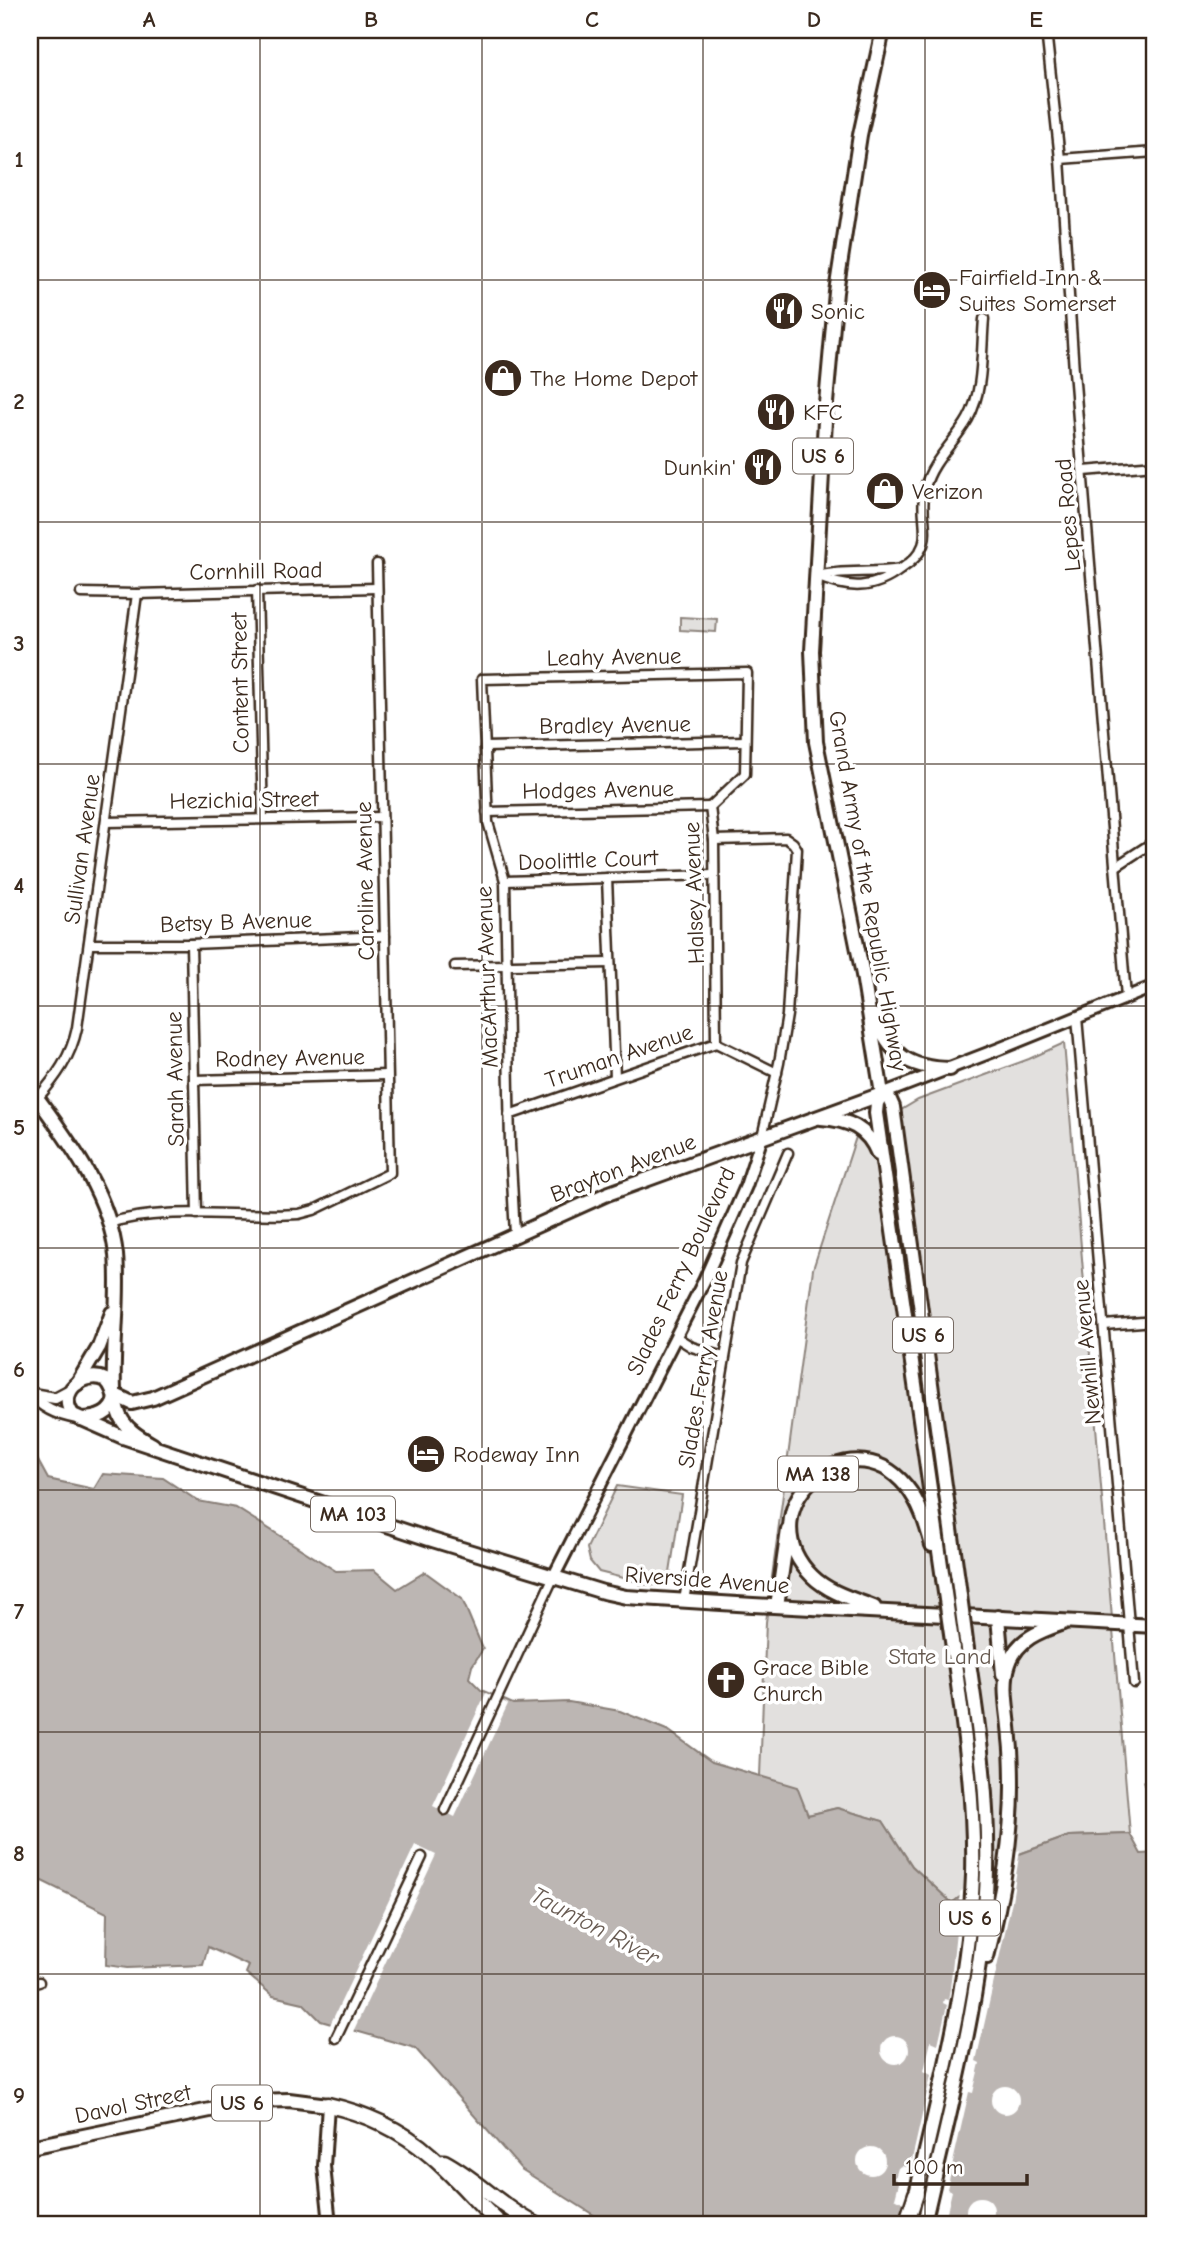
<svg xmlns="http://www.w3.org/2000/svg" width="1185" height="2254" font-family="'Comic Neue',sans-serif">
	<rect width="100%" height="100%" fill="#fff"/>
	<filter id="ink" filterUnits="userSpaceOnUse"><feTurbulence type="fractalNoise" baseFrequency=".0143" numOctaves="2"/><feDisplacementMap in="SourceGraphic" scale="14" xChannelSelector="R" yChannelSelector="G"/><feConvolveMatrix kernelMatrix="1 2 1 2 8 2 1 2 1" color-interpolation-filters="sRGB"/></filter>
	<g filter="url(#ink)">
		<g fill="#e2e0de" stroke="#8e857e" stroke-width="2">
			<polygon points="680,617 717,619 716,632 680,630"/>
			<polygon points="1064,1043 1130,1834 1069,1836 1014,1856 952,1903 912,1866 883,1821 837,1808 808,1815 760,1776 766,1622 813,1269 856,1137 918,1100 1029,1059"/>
			<polygon points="617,1486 682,1495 668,1586 639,1584 639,1582 599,1572 590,1561 587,1548"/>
		</g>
		<polygon fill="#bcb6b3" stroke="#887e77" stroke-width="2" points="30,1446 48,1479 94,1489 103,1474 163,1478 198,1501 236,1508 336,1571 374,1570 397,1589 425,1572 462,1599 483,1649 472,1666 469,1678 481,1690 513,1704 569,1702 620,1711 669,1731 712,1762 797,1787 808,1815 837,1808 883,1821 912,1866 952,1903 1014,1856 1069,1836 1130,1834 1141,1854 1155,1853 1155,2224 608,2224 521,2169 415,2048 321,2021 303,2003 273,1996 246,1973 249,1966 208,1947 203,1965 127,1968 106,1965 107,1913 38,1879 30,1887"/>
		<g fill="#fff">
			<polygon points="486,1693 508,1704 455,1817 433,1806"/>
			<polygon points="415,1845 436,1855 352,2034 329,2027"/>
			<polygon points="1020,1850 1012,1901 976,2061 980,2063 973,2093 969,2092 947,2189 952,2191 945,2220 941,2219 940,2224 898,2224 904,2203 895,2198 899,2183 895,2178 898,2168 902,2166 910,2168 931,2075 924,2071 931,2041 938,2044 947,2005 943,2003 944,1999 948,2000 950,1989 960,1892 1012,1853"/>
			<circle cx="895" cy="2050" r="14"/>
			<circle cx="1005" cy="2100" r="14"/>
			<circle cx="871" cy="2161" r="14"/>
			<circle cx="980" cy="2211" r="14"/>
		</g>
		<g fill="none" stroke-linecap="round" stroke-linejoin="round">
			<g stroke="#3b2a1e" stroke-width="13">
				<g id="minor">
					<polyline points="1046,30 1060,159 1074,371 1126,997"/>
					<polyline points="1060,159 1155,152"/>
					<polyline points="1084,471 1155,465"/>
					<path d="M901,569C941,543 917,524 925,488C931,462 955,442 968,419C984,390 981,352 984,319"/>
					<path d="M901,569C873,591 848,589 816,576C844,569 872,574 901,569Z"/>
					<polyline points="257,590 263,818"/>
					<polyline points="81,593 137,594 376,588"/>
					<polyline points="485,747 745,741"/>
					<polyline points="487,812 710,807"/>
					<polyline points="106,822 382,817"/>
					<polyline points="714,840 786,838 793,843 797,849 787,1015 779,1063 762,1137"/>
					<polyline points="1115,867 1155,841"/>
					<polyline points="607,878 615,1077"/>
					<polyline points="505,881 713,875"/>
					<polyline points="89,944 191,944 385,936"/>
					<polyline points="191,944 197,1214"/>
					<polyline points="455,966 610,963"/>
					<polyline points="1077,1017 1134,1683"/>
					<polyline points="194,1080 387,1075"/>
					<path d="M37,1099C56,1077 71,1057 77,1028L137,594"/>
					<polyline points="509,1115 716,1043 777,1073"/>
					<path d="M109,1223C167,1205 239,1218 299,1214L314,1210L390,1173L377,564"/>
					<polyline points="515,1234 510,1145 505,881 488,822 482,679 747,673 745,774 710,807 714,840 716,1043"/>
					<polyline points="1104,1325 1155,1321"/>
					<polyline points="676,1337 692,1347 724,1357"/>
					<polyline points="684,1601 741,1263 788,1153"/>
					<polyline points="1150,1782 1155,1781"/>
					<polyline points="445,1810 554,1576"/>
					<polyline points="30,1984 39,1982"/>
					<polyline points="336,2038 422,1857"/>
				</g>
			</g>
			<g stroke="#3b2a1e" stroke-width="15">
				<g id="tertiary">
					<path d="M30,1393C42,1408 59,1415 77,1418"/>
					<polyline points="32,1394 55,1398 70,1390"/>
				</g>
			</g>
			<g stroke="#3b2a1e" stroke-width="16">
				<g id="secondary">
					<polyline points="882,1094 999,1049 1155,986"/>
					<polyline points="554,1576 704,1281 746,1186 762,1137"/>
					<polyline points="328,2105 324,2166 330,2224"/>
				</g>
			</g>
			<g stroke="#3b2a1e" stroke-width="18">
				<g id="primary">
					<path d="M874,1015C892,1055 906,1068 950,1069"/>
					<path d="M30,1088C66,1138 109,1191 116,1255C120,1300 112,1345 114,1390"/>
					<polyline points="882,1094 863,975 816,742 812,651 826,403 836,292 860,135 883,30"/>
					<polyline points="882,1094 889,1098 893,1107 958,1580"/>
					<polyline points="882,1094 877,1103 876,1113 943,1579"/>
					<path d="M821,1118C848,1120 867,1127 878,1154"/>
					<polyline points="77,1384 99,1347 112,1313"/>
					<polyline points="115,1395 132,1403 153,1398 607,1194 882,1094"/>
					<path d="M81,1419C97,1419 112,1414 115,1398"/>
					<path d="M153,1445C139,1437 123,1428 118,1411C114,1399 115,1389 106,1380C84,1369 56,1393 73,1415L123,1437L429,1539L603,1592L626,1597L753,1605L1155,1626"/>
					<polyline points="777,1606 788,1530"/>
					<path d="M874,1607C853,1599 828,1592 812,1576C745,1510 848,1416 906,1486C920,1503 926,1524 932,1545"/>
					<polyline points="998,1617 1003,1674"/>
					<path d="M987,1957C1001,1902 1012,1845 1012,1787C1012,1771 1012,1755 1010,1739C1009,1715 1001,1686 1009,1664C1017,1639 1040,1631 1063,1623"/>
					<path d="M916,2194C940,2089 969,1983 973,1875C975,1798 963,1723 953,1648"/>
					<path d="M924,2224C950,2108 984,1990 987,1870C989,1796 978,1722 967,1649"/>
				</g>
			</g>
			<g stroke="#3b2a1e" stroke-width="18">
				<polyline id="trunk" points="30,2147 254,2101 289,2100 328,2105"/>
			</g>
			<g stroke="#3b2a1e" stroke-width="19">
				<g id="motorway">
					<path d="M328,2105C365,2113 402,2130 430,2155C455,2176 476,2202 500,2224"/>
					<path d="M444,2162C476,2179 501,2207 535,2224"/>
					<polyline points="906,2224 916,2194"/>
				</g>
			</g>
			<use href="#minor" stroke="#fff" stroke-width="8"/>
			<use href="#tertiary" stroke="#fff" stroke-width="10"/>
			<use href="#secondary" stroke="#fff" stroke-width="10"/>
			<use href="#primary" stroke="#fff" stroke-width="12"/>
			<use href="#trunk" stroke="#fff" stroke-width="12"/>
			<use href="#motorway" stroke="#fff" stroke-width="14"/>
			<g stroke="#3b2a1e" stroke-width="18" stroke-linecap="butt">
				<g id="primary-bridge">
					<polyline points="943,1579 953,1648"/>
					<polyline points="958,1580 967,1649"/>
				</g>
			</g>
			<use href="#primary-bridge" stroke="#fff" stroke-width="12"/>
		</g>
	</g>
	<path fill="none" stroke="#3b2a1e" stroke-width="2" stroke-opacity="0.55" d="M260,30V2224M482,30V2224M703,30V2224M925,30V2224M30,280H1155M30,522H1155M30,764H1155M30,1006H1155M30,1248H1155M30,1490H1155M30,1732H1155M30,1974H1155"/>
	<defs>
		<g id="hotel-disc" transform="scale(2.0125)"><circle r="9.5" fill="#3b2a1e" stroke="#fff"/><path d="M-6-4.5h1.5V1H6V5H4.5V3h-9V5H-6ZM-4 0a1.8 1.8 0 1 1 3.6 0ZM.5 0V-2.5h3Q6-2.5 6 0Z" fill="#fff"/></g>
		<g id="restaurant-disc" transform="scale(2.0125)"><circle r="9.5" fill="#3b2a1e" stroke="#fff"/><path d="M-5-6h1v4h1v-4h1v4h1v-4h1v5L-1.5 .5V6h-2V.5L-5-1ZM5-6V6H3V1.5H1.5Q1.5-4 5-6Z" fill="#fff"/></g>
		<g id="shop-disc" transform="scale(2.0125)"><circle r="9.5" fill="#3b2a1e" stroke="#fff"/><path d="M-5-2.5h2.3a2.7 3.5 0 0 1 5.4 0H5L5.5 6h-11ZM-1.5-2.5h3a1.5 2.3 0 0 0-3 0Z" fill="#fff"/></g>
		<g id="church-disc" transform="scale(2.0125)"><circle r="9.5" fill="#3b2a1e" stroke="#fff"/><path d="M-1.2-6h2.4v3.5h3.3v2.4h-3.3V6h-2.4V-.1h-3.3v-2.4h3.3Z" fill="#fff"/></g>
	</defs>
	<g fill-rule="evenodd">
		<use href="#hotel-disc" x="932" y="290"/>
		<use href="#restaurant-disc" x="784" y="311"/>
		<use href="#shop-disc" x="503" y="378"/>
		<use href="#restaurant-disc" x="776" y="412"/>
		<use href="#restaurant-disc" x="763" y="467"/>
		<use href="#shop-disc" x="885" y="491"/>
		<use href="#hotel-disc" x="426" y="1454"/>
		<use href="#church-disc" x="726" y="1680"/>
	</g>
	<g text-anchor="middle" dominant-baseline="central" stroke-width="7" stroke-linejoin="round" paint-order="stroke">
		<g fill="#fff" stroke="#766a62" stroke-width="2">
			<rect x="793" y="438.5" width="60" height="35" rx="5"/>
			<rect x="893" y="1317.5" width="60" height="35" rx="5"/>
			<rect x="778" y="1456.5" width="80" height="35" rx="5"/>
			<rect x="311" y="1496.5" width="84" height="35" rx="5"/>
			<rect x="940" y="1900.5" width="60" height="35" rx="5"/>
			<rect x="212" y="2085.5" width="60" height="35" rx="5"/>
		</g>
		<g font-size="21" font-weight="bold" fill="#3b2a1e">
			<text x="823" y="456">US 6</text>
			<text x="923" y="1335">US 6</text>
			<text x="818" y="1474">MA 138</text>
			<text x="353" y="1514">MA 103</text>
			<text x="970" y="1918">US 6</text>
			<text x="242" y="2103">US 6</text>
		</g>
		<g font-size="23" fill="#3b2a1e" stroke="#fff" text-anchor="start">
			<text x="959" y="277">Fairfield Inn &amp;<tspan x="959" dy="26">Suites Somerset</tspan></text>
			<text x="811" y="311">Sonic</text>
			<text x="530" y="378">The Home Depot</text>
			<text x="803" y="412">KFC</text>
			<text x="736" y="467" text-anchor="end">Dunkin'</text>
			<text x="912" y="491">Verizon</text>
			<text x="453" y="1454">Rodeway Inn</text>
			<text x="753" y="1667">Grace Bible<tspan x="753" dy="26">Church</tspan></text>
		</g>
		<g font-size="23" fill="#3b2a1e" stroke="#fff">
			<text transform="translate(1068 515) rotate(-95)">Lepes Road</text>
			<text transform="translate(256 571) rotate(-1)">Cornhill Road</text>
			<text transform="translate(614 657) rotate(-1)">Leahy Avenue</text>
			<text transform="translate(240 683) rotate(-91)">Content Street</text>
			<text transform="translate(615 725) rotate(-1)">Bradley Avenue</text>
			<text transform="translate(598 790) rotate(-1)">Hodges Avenue</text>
			<text transform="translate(244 800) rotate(-1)">Hezichia Street</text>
			<text transform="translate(82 849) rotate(-82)">Sullivan Avenue</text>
			<text transform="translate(588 860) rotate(-2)">Doolittle Court</text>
			<text transform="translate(365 881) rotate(-91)">Caroline Avenue</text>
			<text transform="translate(868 891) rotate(80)">Grand Army of the Republic Highway</text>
			<text transform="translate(694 893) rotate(-92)">Halsey Avenue</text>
			<text transform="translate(236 922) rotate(-2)">Betsy B Avenue</text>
			<text transform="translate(487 977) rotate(-92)">MacArthur Avenue</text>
			<text transform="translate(619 1056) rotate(-19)">Truman Avenue</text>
			<text transform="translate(290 1058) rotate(-1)">Rodney Avenue</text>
			<text transform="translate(175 1079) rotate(-91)">Sarah Avenue</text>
			<text transform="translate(623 1168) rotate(-21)">Brayton Avenue</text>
			<text transform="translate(681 1271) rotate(-65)">Slades Ferry Boulevard</text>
			<text transform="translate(1087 1352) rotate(-95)">Newhill Avenue</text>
			<text transform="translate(703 1369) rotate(-80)">Slades Ferry Avenue</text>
			<text transform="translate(707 1580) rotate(4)">Riverside Avenue</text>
			<text transform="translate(133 2104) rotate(-12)">Davol Street</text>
		</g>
		<g font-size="23" fill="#65584e" stroke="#fff">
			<text x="940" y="1656">State Land</text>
		</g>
		<g font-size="24" font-style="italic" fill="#685b52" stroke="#fff">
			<text transform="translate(595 1926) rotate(28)">Taunton River</text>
		</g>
	</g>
	<rect width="1185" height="2254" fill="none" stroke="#fff" stroke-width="77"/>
	<path d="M894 2174v10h133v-10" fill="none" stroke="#3b2a1e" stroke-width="3.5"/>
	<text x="905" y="2174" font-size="21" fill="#3b2a1e" stroke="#ffffff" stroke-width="5" paint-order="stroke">100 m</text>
	<rect x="38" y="38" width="1108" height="2178" fill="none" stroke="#3b2a1e" stroke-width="2.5"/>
	<g font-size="23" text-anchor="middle" font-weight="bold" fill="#3b2a1e">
		<text x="149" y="27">A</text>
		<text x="371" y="27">B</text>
		<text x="592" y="27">C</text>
		<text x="814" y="27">D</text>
		<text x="1036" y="27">E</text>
		<text x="19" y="167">1</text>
		<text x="19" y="409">2</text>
		<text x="19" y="651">3</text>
		<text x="19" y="893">4</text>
		<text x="19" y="1135">5</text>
		<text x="19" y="1377">6</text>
		<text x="19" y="1619">7</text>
		<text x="19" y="1861">8</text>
		<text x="19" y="2103">9</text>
	</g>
</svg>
